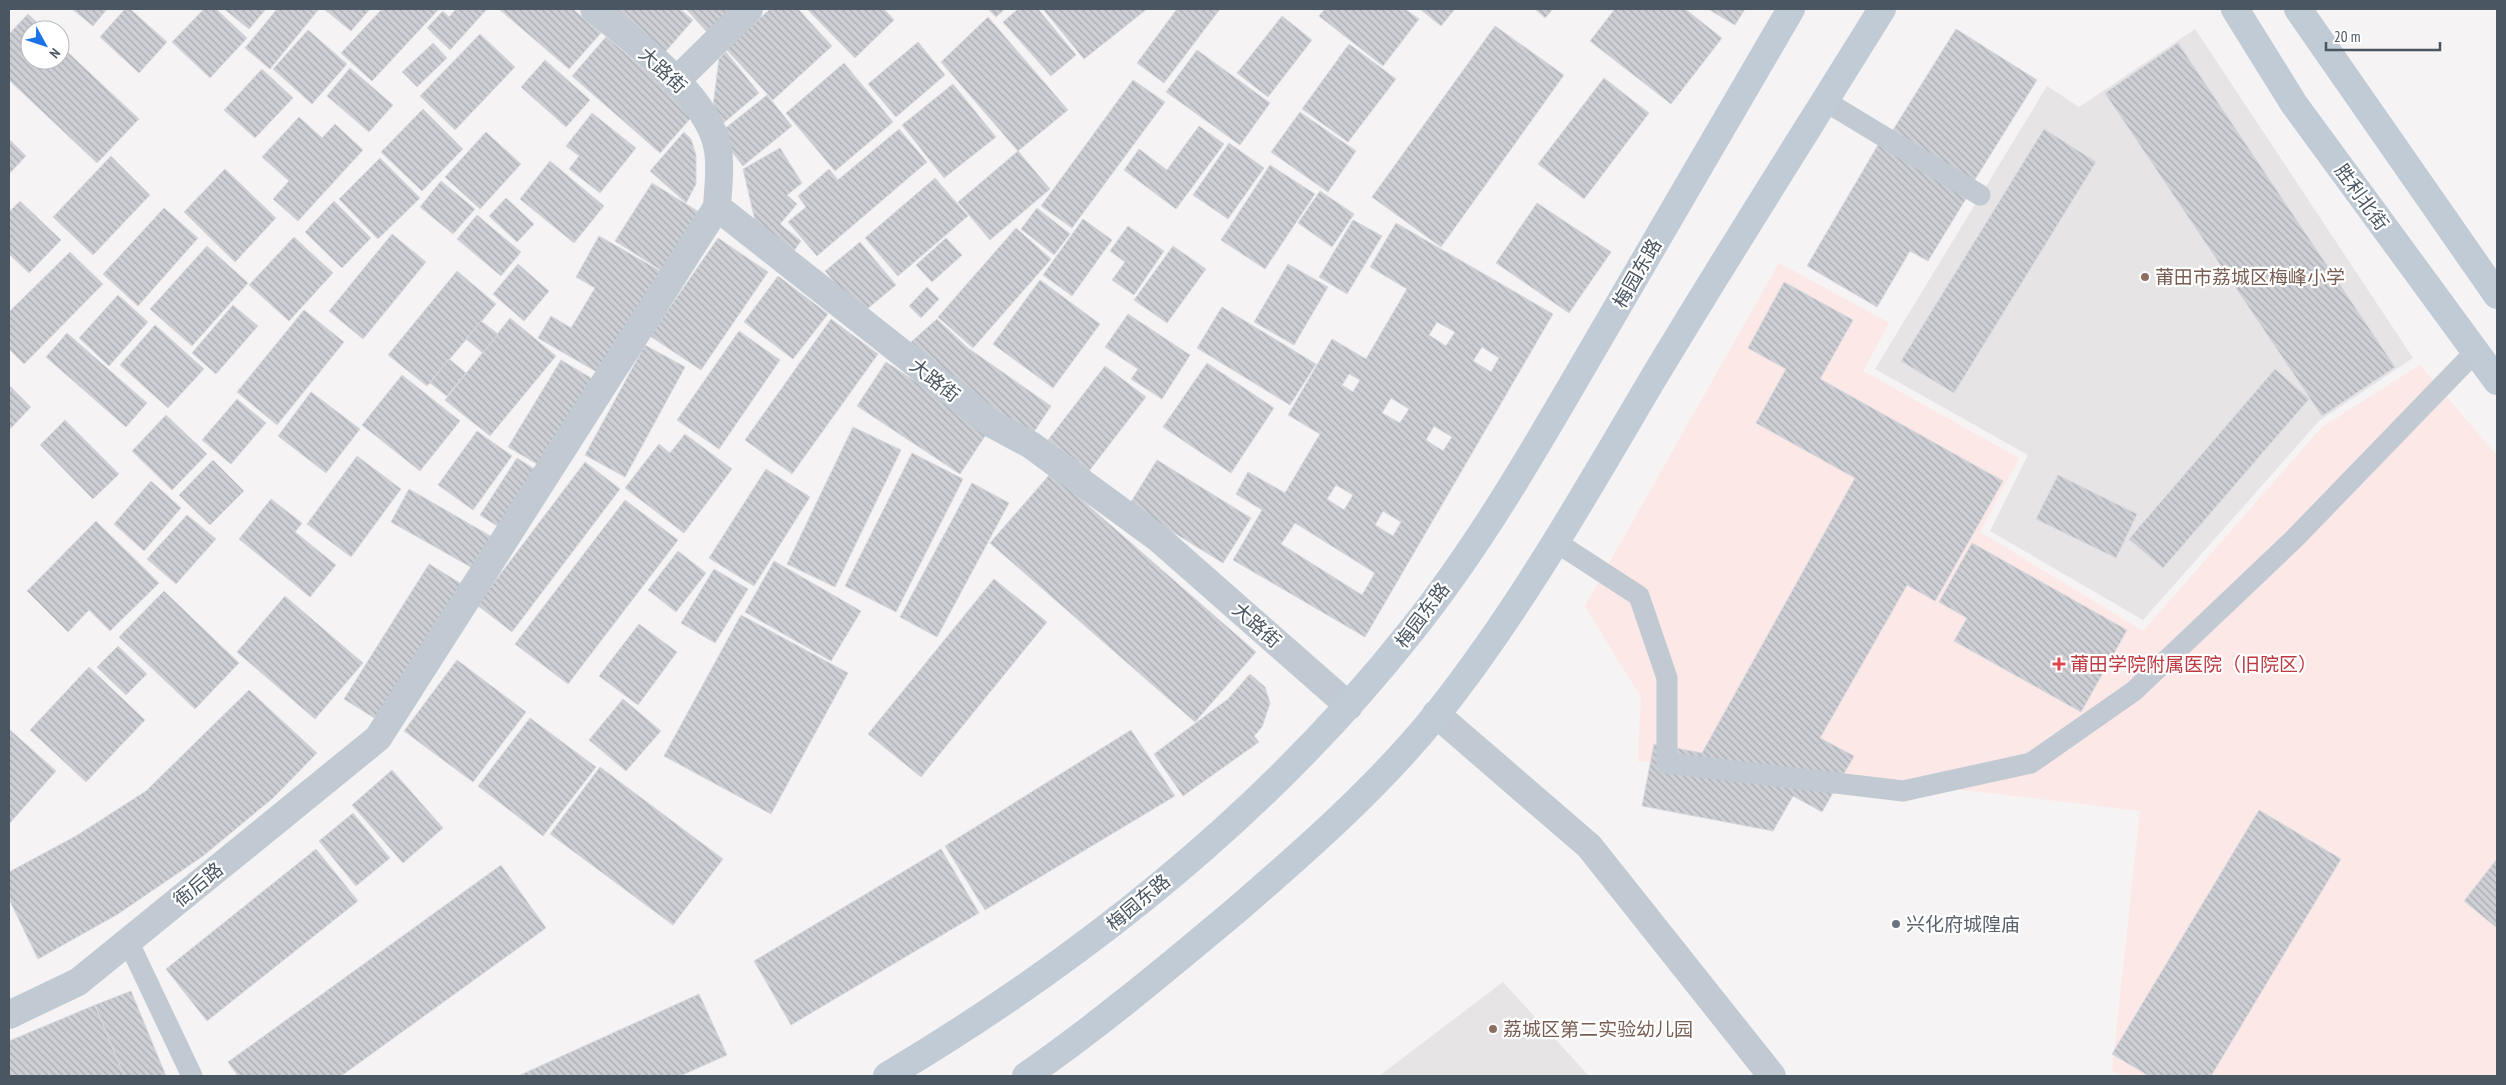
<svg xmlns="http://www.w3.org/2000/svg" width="2506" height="1085" font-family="'PT Sans Narrow','Noto Sans SC',sans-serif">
	<defs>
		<pattern id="building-back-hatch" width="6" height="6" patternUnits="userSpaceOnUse" patternTransform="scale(1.25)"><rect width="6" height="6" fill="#cdcfd5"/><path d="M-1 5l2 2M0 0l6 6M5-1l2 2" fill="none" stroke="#a8abb0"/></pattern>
	</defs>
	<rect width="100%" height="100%" fill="#f5f3f3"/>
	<g fill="#e6e4e5">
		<polygon points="2195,29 2413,358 2319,421 2143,620 1990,531 2028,455 1875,369 2047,86 2079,107"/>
		<polygon points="1503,982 1589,1076 1379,1076"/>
	</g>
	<polygon fill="#fce8e6" points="1779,263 1889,323 1863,371 2019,458 1980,532 2143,631 2322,427 2420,365 2497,456 2497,1076 2130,1076 2112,1072 2140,811 1973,791 1638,761 1641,697 1585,606"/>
	<g fill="url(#building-back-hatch)" stroke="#d7d9de" fill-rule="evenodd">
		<polygon points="72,9 107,9 93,26"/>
		<polygon points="125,9 130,9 167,42 139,73 100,37"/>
		<polygon points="204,9 216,9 247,38 210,78 172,42"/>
		<polygon points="224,9 266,9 249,29"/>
		<polygon points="277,9 319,9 270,69 245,48"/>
		<polygon points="324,9 370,9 351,31"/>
		<polygon points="382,9 439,9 372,81 341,53"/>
		<polygon points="456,9 487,9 450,50 427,28 443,11 449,17"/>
		<polygon points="499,9 573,9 601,33 569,69"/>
		<polygon points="601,9 680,9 693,20 659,59"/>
		<polygon points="686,9 732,9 707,32"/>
		<polygon points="770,9 798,9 832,46 773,100 726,49"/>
		<polygon points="807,9 884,9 894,20 855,58"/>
		<polygon points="988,9 1005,9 996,17"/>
		<polygon points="1018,9 1038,9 1076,55 1051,76 1003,22"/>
		<polygon points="1043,9 1147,9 1084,59"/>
		<polygon points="1177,9 1220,9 1164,83 1137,63"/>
		<polygon points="1325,9 1405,9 1419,19 1383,66 1319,16"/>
		<polygon points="1420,9 1455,9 1441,26"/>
		<polygon points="1535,9 1553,9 1545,18"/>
		<polygon points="1615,9 1685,9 1722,38 1671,104 1590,41"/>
		<polygon points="1708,9 1745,9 1735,25"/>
		<polygon points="28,14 45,30 30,30 30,60 60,60 60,45 139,119 97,163 9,80 9,34"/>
		<polygon points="1282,16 1312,40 1268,97 1237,73"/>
		<polygon points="988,17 1068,110 1018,151 941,62"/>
		<polygon points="1495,26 1564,75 1441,247 1372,197"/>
		<polygon points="1956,29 2037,80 1974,181 1893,130"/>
		<polygon points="308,30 347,64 312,104 273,69"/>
		<polygon points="480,34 515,67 455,130 420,96"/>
		<polygon points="606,37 696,112 660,153 572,76"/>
		<polygon points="918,42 945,75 896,117 868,84"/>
		<polygon points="433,43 447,58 417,87 402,72"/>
		<polygon points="2178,43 2395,367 2322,416 2105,93"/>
		<polygon points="1349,44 1396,79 1348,142 1302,109"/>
		<polygon points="1197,50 1270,103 1240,145 1166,92"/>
		<polygon points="726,52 759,93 721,125 712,114 719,59"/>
		<polygon points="545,60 590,100 566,127 521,87"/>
		<polygon points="844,63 893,122 835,171 786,113"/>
		<polygon points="350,68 393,105 369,132 327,96"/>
		<polygon points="262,69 293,98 255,138 224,110"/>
		<polygon points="1604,78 1649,113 1584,199 1538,164"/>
		<polygon points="1133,80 1165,102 1072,228 1041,206"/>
		<polygon points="953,84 996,137 944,178 902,125"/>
		<polygon points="767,95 792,126 743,166 718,134"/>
		<polygon points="423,109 463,149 422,191 381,152"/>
		<polygon points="1300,112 1356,151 1328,192 1271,152"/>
		<polygon points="592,113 636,148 600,193 569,169 579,156 566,146"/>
		<polygon points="299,117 322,138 335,124 363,150 298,221 273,199 289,181 262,157"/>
		<polygon points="1199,126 1224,144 1176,209 1124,170 1139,149 1167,170"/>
		<polygon points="899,129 927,162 817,256 788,222 806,207 798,196 829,169 838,180"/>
		<polygon points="2044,129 2096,162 1954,393 1901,361"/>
		<polygon points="486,132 521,164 480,209 445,177"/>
		<polygon points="684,132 691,139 696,155 696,184 686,203 650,171"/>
		<polygon points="9,139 26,156 9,174"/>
		<polygon points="1229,143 1264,168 1228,219 1193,195"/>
		<polygon points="1878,145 1967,197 1928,261 1910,251 1877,307 1807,266"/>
		<polygon points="780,148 802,183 787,195 797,204 780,224 801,241 791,255 757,229 743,169"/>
		<polygon points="1018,151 1050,189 990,240 958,202"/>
		<polygon points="111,156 150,195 93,255 53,217"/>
		<polygon points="380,158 420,198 378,239 339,199"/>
		<polygon points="550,161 604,206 574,243 520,199"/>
		<polygon points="1270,165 1315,194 1265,269 1221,240"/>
		<polygon points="225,169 276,218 235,262 184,212"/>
		<polygon points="935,178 968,216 898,276 865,238"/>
		<polygon points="441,181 475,209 453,234 420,207"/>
		<polygon points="652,183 699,212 662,271 615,241"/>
		<polygon points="1320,191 1354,214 1332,247 1298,223"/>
		<polygon points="506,198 534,224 517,242 489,216"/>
		<polygon points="20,201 61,240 29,273 9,254 9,212"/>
		<polygon points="334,201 371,238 342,268 305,232"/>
		<polygon points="1537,203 1611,252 1569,313 1496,263"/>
		<polygon points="164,208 198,238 138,306 103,274"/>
		<polygon points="1037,208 1070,234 1054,255 1021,229"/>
		<polygon points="477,215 521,252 501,276 457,239"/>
		<polygon points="1083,219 1112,240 1072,296 1043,275"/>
		<polygon points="1353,220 1382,236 1347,294 1319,277"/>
		<path d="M1396,223L1553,314L1365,637L1233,560L1262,510L1236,494L1248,472L1285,493L1320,434L1288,415L1332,339L1366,359L1407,289L1370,267ZM1437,322L1455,332L1446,346L1429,335ZM1482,347L1499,358L1491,372L1473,361ZM1349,374L1360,380L1353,392L1342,385ZM1391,398L1409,409L1400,423L1382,413ZM1434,426L1452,437L1443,451L1426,440ZM1336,485L1353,495L1344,510L1327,499ZM1383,511L1401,522L1393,536L1375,525ZM1295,523L1375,573L1362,595L1281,544Z"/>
		<polygon points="1128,226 1164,251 1134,295 1112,280 1125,262 1110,251"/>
		<polygon points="1016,228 1051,259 973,348 938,317"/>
		<polygon points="392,234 426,262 363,339 329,311"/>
		<polygon points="599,236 662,272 602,375 538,338 551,316 571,328 595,288 576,277"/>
		<polygon points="294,237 333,273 289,321 249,285"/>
		<polygon points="718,238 768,272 701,370 650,336"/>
		<polygon points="946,238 962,255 932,282 916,265"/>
		<polygon points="860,242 896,285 861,314 825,271"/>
		<polygon points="207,246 248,283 192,346 150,309"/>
		<polygon points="1173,246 1206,269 1167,323 1134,300"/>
		<polygon points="70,252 103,284 24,364 9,349 9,312"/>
		<polygon points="518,264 549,291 524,321 493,294"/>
		<polygon points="1288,264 1328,287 1294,345 1254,322"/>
		<polygon points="457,271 496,304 427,386 388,355"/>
		<polygon points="778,276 828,314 793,359 744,322"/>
		<polygon points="1040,280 1100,324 1053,388 993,344"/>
		<polygon points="1784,282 1853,320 1820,379 2003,481 1935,601 1907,585 1820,738 1854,756 1822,812 1793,796 1773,831 1642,806 1654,744 1702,753 1855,478 1756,423 1786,369 1748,348"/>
		<polygon points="927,287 939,299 921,318 909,306"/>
		<polygon points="118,295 148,322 109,366 79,338"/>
		<polygon points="233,305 258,326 216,374 192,353"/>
		<polygon points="1222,307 1316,364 1290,405 1197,348"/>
		<polygon points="304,310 344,342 277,425 237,392"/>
		<polygon points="1128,314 1190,355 1162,399 1131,379 1138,369 1105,347"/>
		<polygon points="510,318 556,356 490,436 445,400"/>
		<polygon points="831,319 878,354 792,474 745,440"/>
		<polygon points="937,319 968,348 1051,406 1032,435 949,377 911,342"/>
		<polygon points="481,321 498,334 483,353 466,339"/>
		<polygon points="155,325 204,369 168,408 120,365"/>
		<polygon points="739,331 780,360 719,449 677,420"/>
		<polygon points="67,333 147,403 126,427 46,357"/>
		<polygon points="645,345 685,367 625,477 585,455"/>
		<polygon points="449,359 466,373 447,396 430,383"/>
		<polygon points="561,360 596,381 542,467 508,447"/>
		<polygon points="886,362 989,430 960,474 857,406"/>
		<polygon points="1207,363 1274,408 1231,473 1163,427"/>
		<polygon points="1105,366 1146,397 1089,471 1048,440"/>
		<polygon points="2275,369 2309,399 2163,568 2129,539"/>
		<polygon points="402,375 460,421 420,471 362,425"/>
		<polygon points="9,385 31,407 9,430"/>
		<polygon points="311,392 360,429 326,473 278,436"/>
		<polygon points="237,399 266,423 231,464 202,440"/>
		<polygon points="166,415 207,454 172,490 132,451"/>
		<polygon points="65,420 119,474 93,499 40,445"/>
		<polygon points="853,427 901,450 835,587 787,564"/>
		<polygon points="477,431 512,456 473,510 438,485"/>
		<polygon points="685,434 732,469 684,533 625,488 659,444 670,453"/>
		<polygon points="912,453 963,479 896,612 845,586"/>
		<polygon points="357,456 401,489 351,557 307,524"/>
		<polygon points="517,458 539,472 502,529 480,515"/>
		<polygon points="213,460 244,491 210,525 179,495"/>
		<polygon points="1157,460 1251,518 1223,563 1129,505"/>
		<polygon points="585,462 620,489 512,632 477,605"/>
		<polygon points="766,469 810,497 754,586 709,558"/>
		<polygon points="1051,473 1256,652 1195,722 990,543"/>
		<polygon points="2058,475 2137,514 2116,558 2036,519"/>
		<polygon points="151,481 181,508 144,551 114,524"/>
		<polygon points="972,483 1009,503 937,637 900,617"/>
		<polygon points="409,489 494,538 476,570 391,522"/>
		<polygon points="271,499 302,523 295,532 336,565 310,597 239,539"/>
		<polygon points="625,500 678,540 568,684 515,644"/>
		<polygon points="187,515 216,539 176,584 147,559"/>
		<polygon points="96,521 159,583 110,631 89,610 68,632 27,591"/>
		<polygon points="1972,543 2127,630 2081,712 1954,641 1967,618 1939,602"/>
		<polygon points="678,551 706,573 676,612 648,590"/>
		<polygon points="774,561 861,611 831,661 745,612"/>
		<polygon points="429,564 465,586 379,721 344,699"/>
		<polygon points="714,569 748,589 715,643 681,623"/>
		<polygon points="994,579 1047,622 921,777 868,734"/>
		<polygon points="164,591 239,663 195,709 119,637"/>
		<polygon points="285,596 363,663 315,719 237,652"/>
		<polygon points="741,615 848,673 771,814 664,756"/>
		<polygon points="639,624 677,652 638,705 599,676"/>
		<polygon points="118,646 147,674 126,695 97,667"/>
		<polygon points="457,660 526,712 473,782 404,731"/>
		<polygon points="89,667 145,720 86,782 30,730"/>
		<polygon points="1250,674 1265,687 1270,703 1262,727 1254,736 1259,742 1183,796 1154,754 1228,699"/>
		<polygon points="249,690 317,753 273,798 203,856 118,914 38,959 9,899 9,872 76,836 146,791"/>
		<polygon points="623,699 661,731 626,771 589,740"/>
		<polygon points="530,718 596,767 543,836 478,786"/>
		<polygon points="9,729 56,771 9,824"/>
		<polygon points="1131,730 1175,796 985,910 945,846"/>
		<polygon points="600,767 723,859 673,925 550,834"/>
		<polygon points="392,770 443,828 403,863 352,805"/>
		<polygon points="2259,810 2341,859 2211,1076 2149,1076 2112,1054"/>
		<polygon points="353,813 390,858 356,886 319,841"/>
		<polygon points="316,849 358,901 207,1021 166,969"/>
		<polygon points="941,849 979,913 791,1025 754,961"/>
		<polygon points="2497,859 2497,928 2464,901"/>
		<polygon points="501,865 546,928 341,1076 238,1076 228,1062"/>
		<polygon points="131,991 166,1076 124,1076 95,1005"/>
		<polygon points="699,994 727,1055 680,1076 518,1076"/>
		<polygon points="95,1005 124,1076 9,1076 9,1041"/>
	</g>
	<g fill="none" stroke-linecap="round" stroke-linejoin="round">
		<g stroke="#c1cad2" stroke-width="21">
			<polyline points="1825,101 1980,195"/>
			<polyline points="1556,542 1639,596 1667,678 1667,763 1903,791 2031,763 2134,691 2295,538 2475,352"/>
			<polyline points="128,941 192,1076"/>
		</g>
		<g stroke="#c1cad2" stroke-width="28">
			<path d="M594,9C634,41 710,98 718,150C721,168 718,188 717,207L992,424L1031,445L1159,539L1349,706"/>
			<polyline points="676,81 749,9"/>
			<polyline points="1436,714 1589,846 1772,1076"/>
			<polyline points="9,1015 78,982 378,738 717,207"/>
		</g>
		<g stroke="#c1cbd6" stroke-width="28">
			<polyline points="2235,9 2294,104 2497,381"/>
			<polyline points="2298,9 2497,295"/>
			<path d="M887,1076C1085,958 1269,811 1412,630C1483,541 1540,440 1597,342C1662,231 1726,120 1791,9"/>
			<path d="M1026,1076C1098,1026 1166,969 1233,913C1305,851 1378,787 1437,714C1518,612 1582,499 1648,387C1724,260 1804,135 1882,9"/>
		</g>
	</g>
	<g fill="#8d6e63" stroke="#fff" stroke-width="2">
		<circle cx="2145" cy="277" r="5"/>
		<circle cx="1493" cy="1029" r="5"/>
	</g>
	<path fill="#e0444e" stroke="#fff" stroke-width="2" d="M2056.5 656.5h5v5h5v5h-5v5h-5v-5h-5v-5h5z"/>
	<circle fill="#6b7280" stroke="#fff" stroke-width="2" cx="1896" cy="924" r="5"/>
	<g text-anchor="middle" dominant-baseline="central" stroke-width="4.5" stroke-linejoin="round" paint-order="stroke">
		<g font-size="19" fill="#4a5661" stroke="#fff">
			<text transform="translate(663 70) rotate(43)">大路街</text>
			<text transform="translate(2362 197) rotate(54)">胜利北街</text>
			<text transform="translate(1637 273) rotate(-60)">梅园东路</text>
			<text transform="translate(935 380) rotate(38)">大路街</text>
			<text transform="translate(1422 615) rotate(-53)">梅园东路</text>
			<text transform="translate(1257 625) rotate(41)">大路街</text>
			<text transform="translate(198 884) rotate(-39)">衙后路</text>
			<text transform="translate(1138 902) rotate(-40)">梅园东路</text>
		</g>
		<g font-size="19" fill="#785e54" stroke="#fff" text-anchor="start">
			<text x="2155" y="277">莆田市荔城区梅峰小学</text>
			<text x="1503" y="1029">荔城区第二实验幼儿园</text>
		</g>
		<g font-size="19" fill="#be3a42" stroke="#fff" text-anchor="start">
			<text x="2070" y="664">莆田学院附属医院（旧院区）</text>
		</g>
		<g font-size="19" fill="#5b616d" stroke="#fff" text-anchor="start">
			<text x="1906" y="924">兴化府城隍庙</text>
		</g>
	</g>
	<rect width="2506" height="1085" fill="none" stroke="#4a5661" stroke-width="20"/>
	<g transform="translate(45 45) rotate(130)"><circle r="24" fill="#ffffff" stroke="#b7bbc0"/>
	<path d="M0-4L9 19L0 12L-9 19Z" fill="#1a73e8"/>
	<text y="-8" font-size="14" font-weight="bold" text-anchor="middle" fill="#4a5661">N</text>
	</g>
	<path d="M2326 42v8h114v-8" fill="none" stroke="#4a5661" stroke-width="2.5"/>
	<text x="2334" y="42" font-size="15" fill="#4a5661" stroke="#ffffff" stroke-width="4" paint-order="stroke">20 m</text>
</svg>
